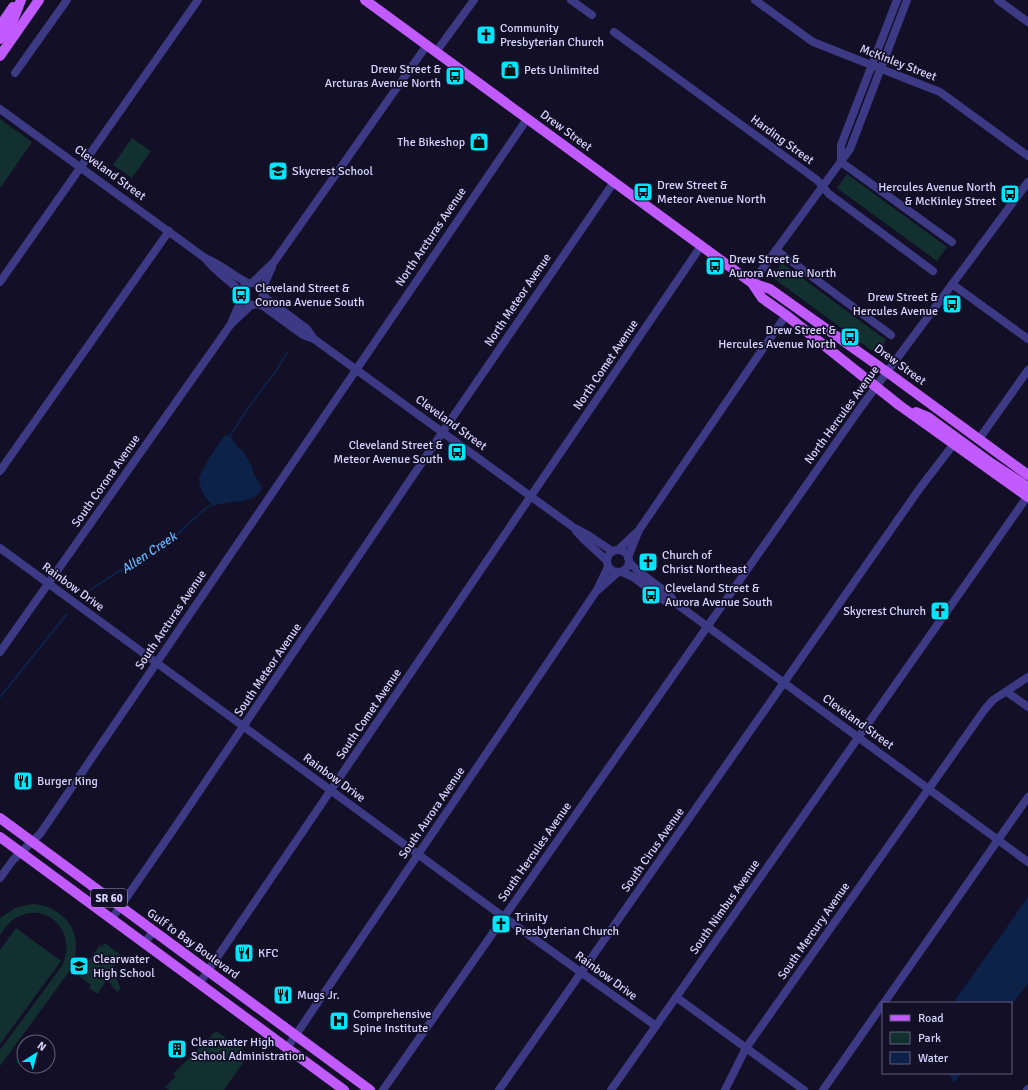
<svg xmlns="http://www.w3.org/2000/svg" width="1028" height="1090" font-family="Signika,sans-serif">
	<rect width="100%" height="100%" fill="#130f26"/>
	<g fill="#12302f">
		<polygon points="0,119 32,142 0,188"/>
		<polygon points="132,138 151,151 132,178 113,165"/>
		<polygon points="847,174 947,247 937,261 837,188"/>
		<polygon points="782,263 886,340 880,350 871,350 772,277"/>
		<path d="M32,904C69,906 88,941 68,973L0,1066V1050L61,967C79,936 50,900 17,917C10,921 5,928 0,935V918L15,908Z"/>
		<polygon points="16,928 61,961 0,1044 0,950"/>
		<polygon points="105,943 122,956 108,974 107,979 98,993 96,993 89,988 91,985 80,977 81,975 84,977 88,972 83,968 100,945 102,947"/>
		<path d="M118,965C114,974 116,980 121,987L118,992C105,982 110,977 118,965Z"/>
		<polygon points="216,1031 249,1054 224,1090 169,1090 165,1087 176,1076 173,1074"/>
	</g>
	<g fill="#0c2248">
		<path d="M225,435L230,436L239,449L242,450L251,464L254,474L262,488C255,506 229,499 214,506C206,500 199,489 199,479C200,471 219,443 225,435Z"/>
		<polygon points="1028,897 1028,983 1011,1006 1011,1003 953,1003"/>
		<polygon points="949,1073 962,1073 954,1083"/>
	</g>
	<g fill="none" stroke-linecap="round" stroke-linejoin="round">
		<g stroke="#0c2248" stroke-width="2">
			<polyline points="230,436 248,408 276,371 287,353"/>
			<polyline points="81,596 116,573 152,554 166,545 200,513 212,504"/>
			<polyline points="0,697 67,614"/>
		</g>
		<g stroke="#3d3a85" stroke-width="8">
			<polyline points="571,0 592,15"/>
			<polyline points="755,0 813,42 940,92 1028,156"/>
			<polyline points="998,0 1028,22"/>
			<polyline points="614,32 817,180 829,194 933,271"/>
			<polyline points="436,52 474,0"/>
			<polyline points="15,73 67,0"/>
			<path d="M0,109L205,258C221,264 233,276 248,283"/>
			<polyline points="841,162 841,145 897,0"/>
			<polyline points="841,162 952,242"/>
			<polyline points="776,250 891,335"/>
			<path d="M205,258C215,272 230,280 241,292"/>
			<polyline points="0,282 198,0"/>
			<circle cx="252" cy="294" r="11"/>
			<polyline points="252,283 274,262 427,45"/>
			<polyline points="752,283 850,149 907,0"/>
			<polyline points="952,284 1028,339"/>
			<polyline points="262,289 272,267"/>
			<polyline points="263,295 267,299 307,329 314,339 573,527 588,535 612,551"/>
			<polyline points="257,304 263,306 303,335 314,339"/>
			<polyline points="232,321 242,298"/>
			<polyline points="979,439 1028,370"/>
			<polyline points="0,471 169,231"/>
			<path d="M576,531C585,542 596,550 606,560"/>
			<polyline points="0,548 494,910 656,1026"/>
			<circle cx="618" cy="561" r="11"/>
			<polyline points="618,550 637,532"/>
			<polyline points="628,557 639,530 786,315"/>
			<polyline points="629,562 638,571 670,595 674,602 1028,862"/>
			<polyline points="622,572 633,577 665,601 674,602"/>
			<polyline points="598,590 618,572"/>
			<polyline points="0,652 231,324 251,305"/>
			<polyline points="1007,692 1028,707"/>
			<polyline points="0,878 13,860 40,834 527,119"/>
			<polyline points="111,920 171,833 448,424 614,182"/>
			<polyline points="144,943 154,931"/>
			<polyline points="199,984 701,246"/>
			<polyline points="676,997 804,1090"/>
			<polyline points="884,1003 1028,797"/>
			<polyline points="287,1048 597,590 608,567"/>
			<polyline points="383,1090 861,407 1028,182"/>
			<polyline points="499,1090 920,488 953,445"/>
			<polyline points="611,1090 1027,497"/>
			<polyline points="725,1090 746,1048 985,709 993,700 1028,677"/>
			<polyline points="823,1090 883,1004"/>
			<polyline points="1027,1090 1028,1089"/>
		</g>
		<g stroke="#c25bff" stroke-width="10">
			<polyline points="365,0 752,283 762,298 786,315 899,405 1028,497"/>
			<polyline points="0,26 13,7"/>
			<polyline points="0,39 12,23 21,0"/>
			<polyline points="0,56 39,0"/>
			<polyline points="752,283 770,289 887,372 1028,475"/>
			<polyline points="916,412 928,417 991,463 1028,487"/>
			<polyline points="0,818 370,1090"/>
			<polyline points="0,837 344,1090"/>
		</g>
	</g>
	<defs>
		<g id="church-square" transform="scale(1)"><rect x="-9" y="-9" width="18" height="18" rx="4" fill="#00e5ff" stroke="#130f26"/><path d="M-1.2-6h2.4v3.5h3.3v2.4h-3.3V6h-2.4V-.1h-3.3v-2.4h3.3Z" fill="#111"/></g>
		<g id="shop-square" transform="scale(1)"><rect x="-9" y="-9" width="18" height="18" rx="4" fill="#00e5ff" stroke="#130f26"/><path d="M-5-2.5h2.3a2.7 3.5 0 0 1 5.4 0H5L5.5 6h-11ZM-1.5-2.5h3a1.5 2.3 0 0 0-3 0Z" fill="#111"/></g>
		<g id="bus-square" transform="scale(1)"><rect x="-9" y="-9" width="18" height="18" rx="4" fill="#00e5ff" stroke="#130f26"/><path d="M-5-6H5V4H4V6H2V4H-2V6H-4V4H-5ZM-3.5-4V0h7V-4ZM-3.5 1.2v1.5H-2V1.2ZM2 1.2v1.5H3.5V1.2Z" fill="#111"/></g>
		<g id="school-square" transform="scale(1)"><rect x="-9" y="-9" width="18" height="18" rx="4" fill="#00e5ff" stroke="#130f26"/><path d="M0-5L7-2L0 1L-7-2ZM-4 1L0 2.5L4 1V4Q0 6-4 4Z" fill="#111"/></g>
		<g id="restaurant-square" transform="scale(1)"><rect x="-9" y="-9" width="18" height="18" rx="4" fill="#00e5ff" stroke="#130f26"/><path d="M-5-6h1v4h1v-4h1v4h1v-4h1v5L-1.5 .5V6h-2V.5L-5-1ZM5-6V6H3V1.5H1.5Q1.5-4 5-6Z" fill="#111"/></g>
		<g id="hospital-square" transform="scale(1)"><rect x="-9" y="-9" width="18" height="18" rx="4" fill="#00e5ff" stroke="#130f26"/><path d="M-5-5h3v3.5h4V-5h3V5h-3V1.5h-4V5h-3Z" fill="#111"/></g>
		<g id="building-square" transform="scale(1)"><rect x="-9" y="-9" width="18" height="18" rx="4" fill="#00e5ff" stroke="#130f26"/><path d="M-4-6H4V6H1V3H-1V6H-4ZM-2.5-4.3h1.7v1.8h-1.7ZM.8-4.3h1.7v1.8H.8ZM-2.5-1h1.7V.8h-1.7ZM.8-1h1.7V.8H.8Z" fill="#111"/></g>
	</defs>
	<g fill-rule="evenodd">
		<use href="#church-square" x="486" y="35"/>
		<use href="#shop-square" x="510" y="70"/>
		<use href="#bus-square" x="455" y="76"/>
		<use href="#shop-square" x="479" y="142"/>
		<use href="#school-square" x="278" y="171"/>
		<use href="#bus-square" x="643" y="192"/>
		<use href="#bus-square" x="1010" y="194"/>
		<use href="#bus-square" x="715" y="266"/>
		<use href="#bus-square" x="241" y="295"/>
		<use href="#bus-square" x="952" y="304"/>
		<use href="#bus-square" x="850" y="337"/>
		<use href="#bus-square" x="457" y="452"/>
		<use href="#church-square" x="648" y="562"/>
		<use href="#bus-square" x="651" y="595"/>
		<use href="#church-square" x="940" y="611"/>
		<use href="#restaurant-square" x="23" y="781"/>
		<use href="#church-square" x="501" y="924"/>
		<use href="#restaurant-square" x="244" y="953"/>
		<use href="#school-square" x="79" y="966"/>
		<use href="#restaurant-square" x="283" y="995"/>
		<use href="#hospital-square" x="339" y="1021"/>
		<use href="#building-square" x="177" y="1049"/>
	</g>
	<g text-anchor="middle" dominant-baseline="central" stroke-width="3.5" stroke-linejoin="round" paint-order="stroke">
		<rect fill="#130f26" stroke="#9e99be" stroke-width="1" x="91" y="889" width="36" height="18" rx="3"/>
		<g font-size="11" font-weight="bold" fill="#d9d4ff">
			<text x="109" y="898">SR 60</text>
		</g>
		<g font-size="12" fill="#d9d4ff" stroke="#130f26" text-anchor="start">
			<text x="500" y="28">Community<tspan x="500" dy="14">Presbyterian Church</tspan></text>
			<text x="441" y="69" text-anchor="end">Drew Street &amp;<tspan x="441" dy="14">Arcturas Avenue North</tspan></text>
			<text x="524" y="70">Pets Unlimited</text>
			<text x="465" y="142" text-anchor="end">The Bikeshop</text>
			<text x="292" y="171">Skycrest School</text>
			<text x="657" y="185">Drew Street &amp;<tspan x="657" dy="14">Meteor Avenue North</tspan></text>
			<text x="996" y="187" text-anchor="end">Hercules Avenue North<tspan x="996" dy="14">&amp; McKinley Street</tspan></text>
			<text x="729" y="259">Drew Street &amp;<tspan x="729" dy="14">Aurora Avenue North</tspan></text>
			<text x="255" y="288">Cleveland Street &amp;<tspan x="255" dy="14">Corona Avenue South</tspan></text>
			<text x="938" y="297" text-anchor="end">Drew Street &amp;<tspan x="938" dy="14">Hercules Avenue</tspan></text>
			<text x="836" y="330" text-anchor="end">Drew Street &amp;<tspan x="836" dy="14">Hercules Avenue North</tspan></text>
			<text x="443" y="445" text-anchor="end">Cleveland Street &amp;<tspan x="443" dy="14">Meteor Avenue South</tspan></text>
			<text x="662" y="555">Church of<tspan x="662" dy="14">Christ Northeast</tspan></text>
			<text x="665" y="588">Cleveland Street &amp;<tspan x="665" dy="14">Aurora Avenue South</tspan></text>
			<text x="926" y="611" text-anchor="end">Skycrest Church</text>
			<text x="37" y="781">Burger King</text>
			<text x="515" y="917">Trinity<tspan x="515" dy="14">Presbyterian Church</tspan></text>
			<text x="258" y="953">KFC</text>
			<text x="93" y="959">Clearwater<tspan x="93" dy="14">High School</tspan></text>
			<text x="297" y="995">Mugs Jr.</text>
			<text x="353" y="1014">Comprehensive<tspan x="353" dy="14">Spine Institute</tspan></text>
			<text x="191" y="1042">Clearwater High<tspan x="191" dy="14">School Administration</tspan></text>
		</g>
		<g font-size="12" fill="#d9d4ff" stroke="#130f26">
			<text transform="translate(898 63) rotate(21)">McKinley Street</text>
			<text transform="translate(566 131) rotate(36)">Drew Street</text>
			<text transform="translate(782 140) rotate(36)">Harding Street</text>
			<text transform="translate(110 173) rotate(36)">Cleveland Street</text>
			<text transform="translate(431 237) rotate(-56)">North Arcturas Avenue</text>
			<text transform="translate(518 300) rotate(-56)">North Meteor Avenue</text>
			<text transform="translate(606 365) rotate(-56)">North Comet Avenue</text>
			<text transform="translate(900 365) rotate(36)">Drew Street</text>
			<text transform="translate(842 415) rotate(-54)">North Hercules Avenue</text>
			<text transform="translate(451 423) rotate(36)">Cleveland Street</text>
			<text transform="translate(106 481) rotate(-55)">South Corona Avenue</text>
			<text transform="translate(73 587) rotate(36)">Rainbow Drive</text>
			<text transform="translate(171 620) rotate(-56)">South Arcturas Avenue</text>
			<text transform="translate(268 670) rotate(-56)">South Meteor Avenue</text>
			<text transform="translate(369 714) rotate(-56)">South Comet Avenue</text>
			<text transform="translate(858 722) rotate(36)">Cleveland Street</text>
			<text transform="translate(334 778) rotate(36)">Rainbow Drive</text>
			<text transform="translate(432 813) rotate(-56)">South Aurora Avenue</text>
			<text transform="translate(653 850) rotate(-55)">South Cirus Avenue</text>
			<text transform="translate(535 852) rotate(-55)">South Hercules Avenue</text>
			<text transform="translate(725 907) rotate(-55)">South Nimbus Avenue</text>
			<text transform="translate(814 931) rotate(-55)">South Mercury Avenue</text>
			<text transform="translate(193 944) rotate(36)">Gulf to Bay Boulevard</text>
			<text transform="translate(606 976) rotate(36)">Rainbow Drive</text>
		</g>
		<g font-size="13" font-style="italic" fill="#62b6ff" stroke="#130f26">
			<text transform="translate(149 553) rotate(-34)">Allen Creek</text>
		</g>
	</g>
	<rect x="882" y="1002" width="130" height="72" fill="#130f26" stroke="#625e7d"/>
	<rect x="890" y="1015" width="20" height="6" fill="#c25bff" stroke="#625e7d"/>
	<text x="918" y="1022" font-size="12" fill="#d9d4ff">Road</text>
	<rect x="890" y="1032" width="20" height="12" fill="#12302f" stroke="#625e7d"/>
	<text x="918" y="1042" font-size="12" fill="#d9d4ff">Park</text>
	<rect x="890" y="1052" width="20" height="12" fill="#0c2248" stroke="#625e7d"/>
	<text x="918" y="1062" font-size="12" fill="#d9d4ff">Water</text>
	<g transform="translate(36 1054) rotate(36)"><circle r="19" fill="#130f26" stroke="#625e7d"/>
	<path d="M0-3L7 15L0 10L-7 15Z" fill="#00e5ff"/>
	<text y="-6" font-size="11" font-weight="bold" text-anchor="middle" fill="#d9d4ff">N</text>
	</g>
</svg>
